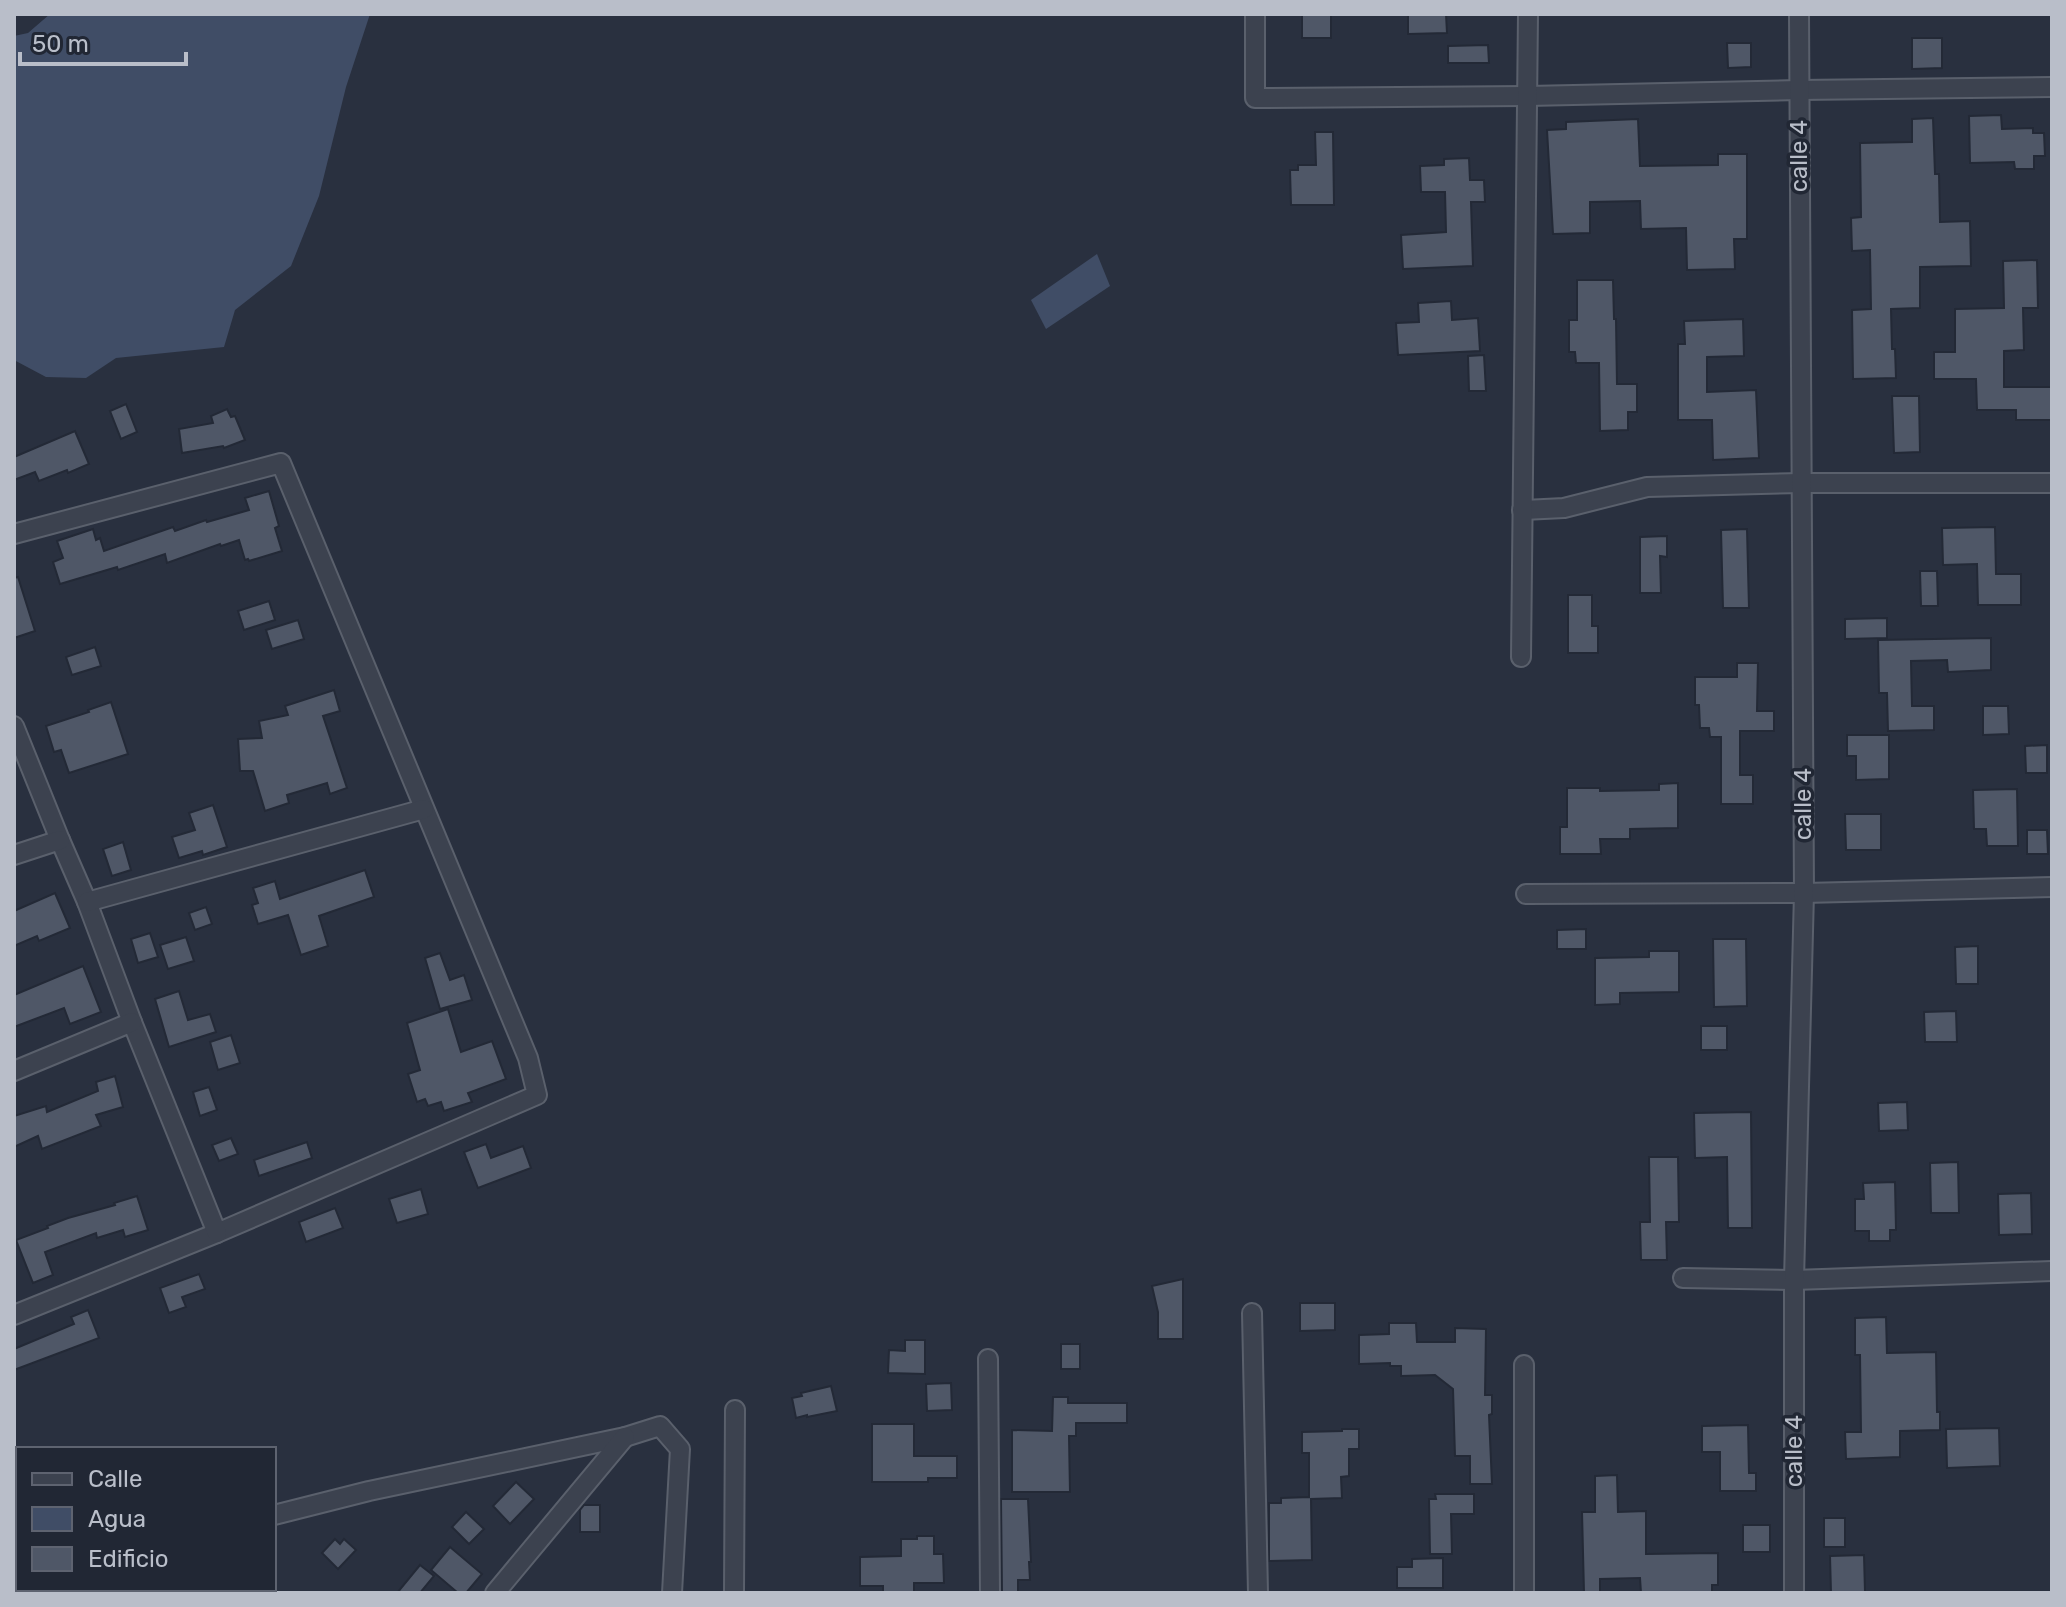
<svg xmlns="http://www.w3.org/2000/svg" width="2066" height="1607" font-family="Rubik,sans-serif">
	<rect width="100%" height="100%" fill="#29303f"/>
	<g fill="#404d66">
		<polygon points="50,14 370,14 346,87 319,196 291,266 235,310 224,347 116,358 86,378 46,377 14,360 14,36 28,33"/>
		<polygon points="1097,254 1110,286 1046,329 1031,300"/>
	</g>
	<g fill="#4f5767" stroke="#232936" stroke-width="2">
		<rect x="1302" y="14" width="29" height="24"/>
		<polygon points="1408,14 1446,14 1447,33 1408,34"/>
		<polygon points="1912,38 1942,38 1942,68 1912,69"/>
		<polygon points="1727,43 1751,43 1751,67 1728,68"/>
		<polygon points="1488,45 1489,63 1448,63 1448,46"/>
		<polygon points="2001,115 2002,129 2033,128 2033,133 2044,133 2045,156 2034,156 2034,169 2015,169 2014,162 1970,163 1969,116"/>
		<polygon points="1933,118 1935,174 1939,174 1940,222 1970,221 1971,266 1920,267 1920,308 1891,309 1892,349 1895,349 1896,378 1853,379 1852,310 1871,309 1870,250 1852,251 1851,218 1861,217 1860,143 1912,142 1912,119"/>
		<polygon points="1638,119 1640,166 1718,165 1718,154 1747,154 1747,239 1734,239 1735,269 1687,270 1686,228 1641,229 1640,201 1590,202 1590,233 1553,234 1547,130 1566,129 1566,122"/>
		<polygon points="1315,132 1333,132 1334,205 1291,205 1290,170 1298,170 1298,165 1316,165"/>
		<polygon points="1469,158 1470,180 1484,180 1485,202 1471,202 1473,266 1403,269 1401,235 1446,232 1445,192 1421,192 1420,166 1444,165 1444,159"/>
		<polygon points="2037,260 2038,308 2023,308 2024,350 2004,351 2004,387 2052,387 2052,420 2016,420 2016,410 1977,410 1976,379 1934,379 1934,352 1955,352 1955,309 2004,308 2003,261"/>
		<polygon points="1577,280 1613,280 1614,319 1616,319 1617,384 1637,384 1637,412 1628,412 1628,430 1600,431 1599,363 1576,363 1575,352 1569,352 1569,320 1577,320"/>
		<polygon points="1451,301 1452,320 1478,318 1480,351 1398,355 1396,323 1419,322 1418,303"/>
		<polygon points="1743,319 1744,356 1707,357 1707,392 1756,390 1759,458 1713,460 1712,420 1678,420 1678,344 1685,344 1684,321"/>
		<polygon points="1484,355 1486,391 1469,391 1468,356"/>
		<polygon points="1892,396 1919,396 1920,452 1894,453"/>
		<polygon points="126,404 137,432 121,439 110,411"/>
		<polygon points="227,409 231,417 235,416 245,440 224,448 223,446 182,453 179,429 213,423 211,416"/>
		<polygon points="75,431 89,464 68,473 67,470 39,481 35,472 14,480 14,457"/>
		<polygon points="269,491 279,526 275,528 282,551 249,561 248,559 245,560 239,540 221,546 220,544 167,563 165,554 118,570 117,567 60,584 53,562 63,558 57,541 93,529 96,540 100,538 104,551 173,527 175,531 206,520 207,522 249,510 245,498"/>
		<polygon points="1995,527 1996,574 2021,574 2021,605 1978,605 1977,564 1943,565 1942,528"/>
		<polygon points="1747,529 1749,608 1723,608 1721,530"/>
		<polygon points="1667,536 1667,557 1660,556 1661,593 1640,593 1640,537"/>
		<polygon points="1920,571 1937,571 1938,606 1921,606"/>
		<polygon points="18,577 35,631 14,638 14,578"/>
		<polygon points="1568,595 1592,595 1592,626 1598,626 1598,653 1568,653"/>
		<polygon points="269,601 275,620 244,630 238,611"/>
		<polygon points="1887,618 1887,638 1845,639 1845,619"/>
		<polygon points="298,620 304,639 272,649 266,630"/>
		<polygon points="1991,638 1991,670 1948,672 1947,660 1911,661 1912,706 1934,706 1934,730 1888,731 1887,693 1879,693 1878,640"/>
		<polygon points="95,647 101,666 72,675 66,657"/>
		<polygon points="1737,663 1758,663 1757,711 1774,711 1774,731 1740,731 1740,775 1753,775 1753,804 1721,804 1721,737 1710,737 1709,728 1700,728 1699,705 1695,705 1695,677 1737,677"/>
		<polygon points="334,690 340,711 323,716 347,788 330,794 327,783 287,795 289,803 265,811 253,771 240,771 238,739 262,738 259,721 288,715 285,706"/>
		<polygon points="111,702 128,754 69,773 61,750 54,752 46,726 89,712 88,710"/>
		<polygon points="1983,706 2008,706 2009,734 1983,735"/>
		<polygon points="1847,735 1889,735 1889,779 1856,780 1856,756 1847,756"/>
		<polygon points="2047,745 2047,773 2026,773 2025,746"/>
		<polygon points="1678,783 1678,828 1630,829 1630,839 1600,839 1601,854 1560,854 1560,827 1567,827 1567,788 1600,788 1600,791 1659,790 1659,784"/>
		<polygon points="2017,789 2018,846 1987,846 1986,829 1974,829 1973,790"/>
		<polygon points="213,805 227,847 203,855 202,851 179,858 172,837 195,830 189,813"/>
		<polygon points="1845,814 1881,814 1881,850 1846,850"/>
		<polygon points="2027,830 2047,830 2048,854 2027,854"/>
		<polygon points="123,842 131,870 112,876 103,849"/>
		<polygon points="365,870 374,897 319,916 328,946 301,955 288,915 258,924 252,905 258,903 253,888 275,881 280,899"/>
		<polygon points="55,893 70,928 39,941 37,936 14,946 14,911"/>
		<polygon points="206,907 212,924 195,930 189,913"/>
		<polygon points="1586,929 1586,949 1557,949 1557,930"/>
		<polygon points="150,933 158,957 138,963 131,939"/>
		<polygon points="186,937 194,961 168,969 160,945"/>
		<polygon points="1713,939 1746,939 1747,1006 1714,1007"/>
		<polygon points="1978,946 1978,984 1956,984 1955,947"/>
		<polygon points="1649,951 1679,951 1679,992 1620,993 1620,1004 1595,1005 1595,958 1649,957"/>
		<polygon points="440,953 450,980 464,975 472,1000 440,1009 425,958"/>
		<polygon points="83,966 101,1012 70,1024 64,1008 14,1027 14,995"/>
		<polygon points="179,991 188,1020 210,1014 216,1032 169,1047 155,999"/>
		<polygon points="448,1009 461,1052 492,1041 506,1079 468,1093 472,1102 444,1111 441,1102 428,1106 425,1099 417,1102 408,1074 420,1070 407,1023"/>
		<polygon points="1956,1011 1957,1042 1925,1042 1924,1012"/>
		<rect x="1701" y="1026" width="26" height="24"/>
		<polygon points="231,1035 240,1063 218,1070 210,1042"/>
		<polygon points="115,1076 123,1107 96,1115 101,1126 42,1149 38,1136 14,1147 14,1116 46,1106 47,1112 98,1091 96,1082"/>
		<polygon points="209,1087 217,1110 200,1116 193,1092"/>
		<polygon points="1907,1102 1908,1130 1879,1131 1878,1103"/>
		<polygon points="1751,1112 1752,1228 1728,1228 1727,1157 1695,1158 1694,1113"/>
		<polygon points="231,1138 238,1154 219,1161 212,1145"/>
		<polygon points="307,1142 312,1158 259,1176 254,1160"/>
		<polygon points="486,1144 491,1158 523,1146 531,1168 478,1188 464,1152"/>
		<polygon points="1649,1157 1678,1157 1679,1222 1666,1222 1667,1260 1641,1260 1640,1222 1650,1222"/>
		<polygon points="1958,1162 1959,1213 1931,1213 1930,1163"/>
		<polygon points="1895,1182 1896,1230 1890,1230 1890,1241 1869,1241 1869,1231 1855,1231 1855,1199 1864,1199 1863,1183"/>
		<polygon points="421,1189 428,1214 397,1223 389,1199"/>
		<polygon points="2031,1193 2032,1234 1999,1235 1998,1194"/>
		<polygon points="137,1196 148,1230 125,1237 123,1230 97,1238 96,1233 45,1252 53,1275 33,1283 16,1240 48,1228 47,1226 68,1218 115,1205 114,1203"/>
		<polygon points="335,1208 343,1228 306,1242 299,1222"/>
		<polygon points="199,1274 205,1289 182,1297 186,1307 169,1313 160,1288"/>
		<polygon points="1183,1279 1183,1339 1158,1339 1158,1312 1152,1286"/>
		<polygon points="1300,1303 1335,1303 1335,1330 1300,1331"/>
		<polygon points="88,1310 99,1338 14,1370 14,1349 74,1324 71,1317"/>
		<polygon points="1886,1317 1887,1353 1936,1352 1937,1412 1940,1412 1940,1430 1900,1431 1900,1457 1846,1459 1845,1432 1861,1432 1860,1355 1855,1355 1855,1318"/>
		<polygon points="1389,1323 1416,1323 1417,1342 1455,1342 1455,1328 1486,1329 1485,1395 1492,1395 1492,1414 1489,1415 1492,1484 1470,1484 1470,1456 1455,1456 1453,1389 1435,1375 1401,1376 1401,1366 1390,1366 1390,1363 1359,1364 1359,1335 1389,1334"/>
		<polygon points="905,1340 925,1340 925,1374 888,1373 889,1350 905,1351"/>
		<rect x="1061" y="1344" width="19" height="25"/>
		<polygon points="951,1383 952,1410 927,1411 926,1384"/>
		<polygon points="831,1386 837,1411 807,1417 807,1415 796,1418 792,1398 802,1396 801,1393"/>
		<polygon points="1053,1397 1068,1397 1068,1403 1127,1403 1127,1423 1076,1423 1076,1436 1069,1436 1070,1492 1012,1492 1012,1430 1052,1431"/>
		<polygon points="872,1424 914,1424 914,1456 957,1456 957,1478 928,1478 928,1482 872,1482"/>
		<polygon points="1748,1425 1749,1473 1756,1473 1756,1491 1720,1491 1720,1452 1702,1452 1702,1426"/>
		<polygon points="1999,1428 2000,1466 1947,1468 1946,1429"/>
		<polygon points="1342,1429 1359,1429 1359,1449 1349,1449 1349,1476 1341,1477 1342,1498 1311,1499 1312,1560 1269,1561 1269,1503 1281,1503 1281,1498 1309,1497 1309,1453 1302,1453 1302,1432 1342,1431"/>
		<polygon points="1617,1475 1618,1512 1646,1511 1646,1554 1718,1553 1718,1585 1712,1585 1712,1593 1641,1593 1640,1578 1600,1579 1600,1593 1584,1593 1582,1512 1595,1512 1595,1476"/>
		<polygon points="516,1482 534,1499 510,1524 493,1506"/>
		<polygon points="1435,1494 1474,1494 1474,1514 1451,1514 1452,1554 1430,1554 1429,1499 1436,1499"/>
		<polygon points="1001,1499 1028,1499 1031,1562 1029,1562 1030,1580 1018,1580 1018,1593 1002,1593"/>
		<polygon points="584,1505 600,1505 600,1532 580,1532 580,1510"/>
		<polygon points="466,1512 484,1529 469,1544 452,1527"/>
		<rect x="1824" y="1518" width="21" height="29"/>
		<rect x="1743" y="1525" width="27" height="27"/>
		<polygon points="917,1536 934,1536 934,1554 943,1554 944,1583 914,1583 914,1593 883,1593 883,1586 860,1586 860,1557 901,1556 901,1539 917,1539"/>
		<polygon points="335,1539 340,1544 344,1539 356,1550 338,1569 322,1553"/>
		<polygon points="450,1547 482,1574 466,1593 458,1593 431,1570"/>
		<polygon points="1864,1555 1865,1592 1831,1593 1830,1556"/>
		<polygon points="1443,1558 1443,1588 1397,1588 1397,1567 1412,1567 1412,1559"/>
		<polygon points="420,1565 434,1576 420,1593 397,1593"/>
	</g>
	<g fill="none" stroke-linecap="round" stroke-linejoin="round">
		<g stroke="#5a606c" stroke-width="22">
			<g id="street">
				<polyline points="1255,14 1255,98 1528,96 1799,90 2052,87"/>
				<polyline points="1522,510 1564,508 1647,487 1801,483 2052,483"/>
				<polyline points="14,534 281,463 528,1058 537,1095 217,1233 14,1315"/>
				<polyline points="1521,657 1528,14"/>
				<polyline points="14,726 60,840 87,902 132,1022 217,1233"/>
				<polyline points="14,855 60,840"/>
				<polyline points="1526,894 1804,893 2052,887"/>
				<polyline points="87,902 424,809"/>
				<polyline points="14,1071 132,1022"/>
				<polyline points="1683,1278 1794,1280 2052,1271"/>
				<polyline points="1252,1313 1258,1593"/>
				<polyline points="988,1359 990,1593"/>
				<polyline points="274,1515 369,1491 625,1437 660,1426 680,1449 672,1593"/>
				<polyline points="14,1587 18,1583"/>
				<polyline points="495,1593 625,1437"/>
				<polyline points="734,1593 735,1410"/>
				<polyline points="1524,1593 1524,1365"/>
				<polyline points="1794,1593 1794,1280 1804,893 1799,14"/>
			</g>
		</g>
		<use href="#street" stroke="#3c424f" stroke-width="18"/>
	</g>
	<g text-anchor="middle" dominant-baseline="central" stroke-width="7" stroke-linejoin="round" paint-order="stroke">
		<g font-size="24" fill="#b9bec9" stroke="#212734">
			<text transform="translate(1799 156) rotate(-90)">calle 4</text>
			<text transform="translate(1803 804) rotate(-90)">calle 4</text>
			<text transform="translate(1794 1451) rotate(-90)">calle 4</text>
		</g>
	</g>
	<rect width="2066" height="1607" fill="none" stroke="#b9bec9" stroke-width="32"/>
	<rect x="16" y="1447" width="260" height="144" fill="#212734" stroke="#5e6370" stroke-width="2"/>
	<rect x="32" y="1473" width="40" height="12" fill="#3c424f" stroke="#5e6370" stroke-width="2"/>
	<text x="88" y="1487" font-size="24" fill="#b9bec9">Calle</text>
	<rect x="32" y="1507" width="40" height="24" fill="#404d66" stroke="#5e6370" stroke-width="2"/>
	<text x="88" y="1527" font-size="24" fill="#b9bec9">Agua</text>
	<rect x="32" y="1547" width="40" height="24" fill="#4f5767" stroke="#5e6370" stroke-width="2"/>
	<text x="88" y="1567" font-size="24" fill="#b9bec9">Edificio</text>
	<path d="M20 52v12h166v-12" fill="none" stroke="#b9bec9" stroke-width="4"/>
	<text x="32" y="52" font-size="24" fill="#b9bec9" stroke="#212734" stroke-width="6" paint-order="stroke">50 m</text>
</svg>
